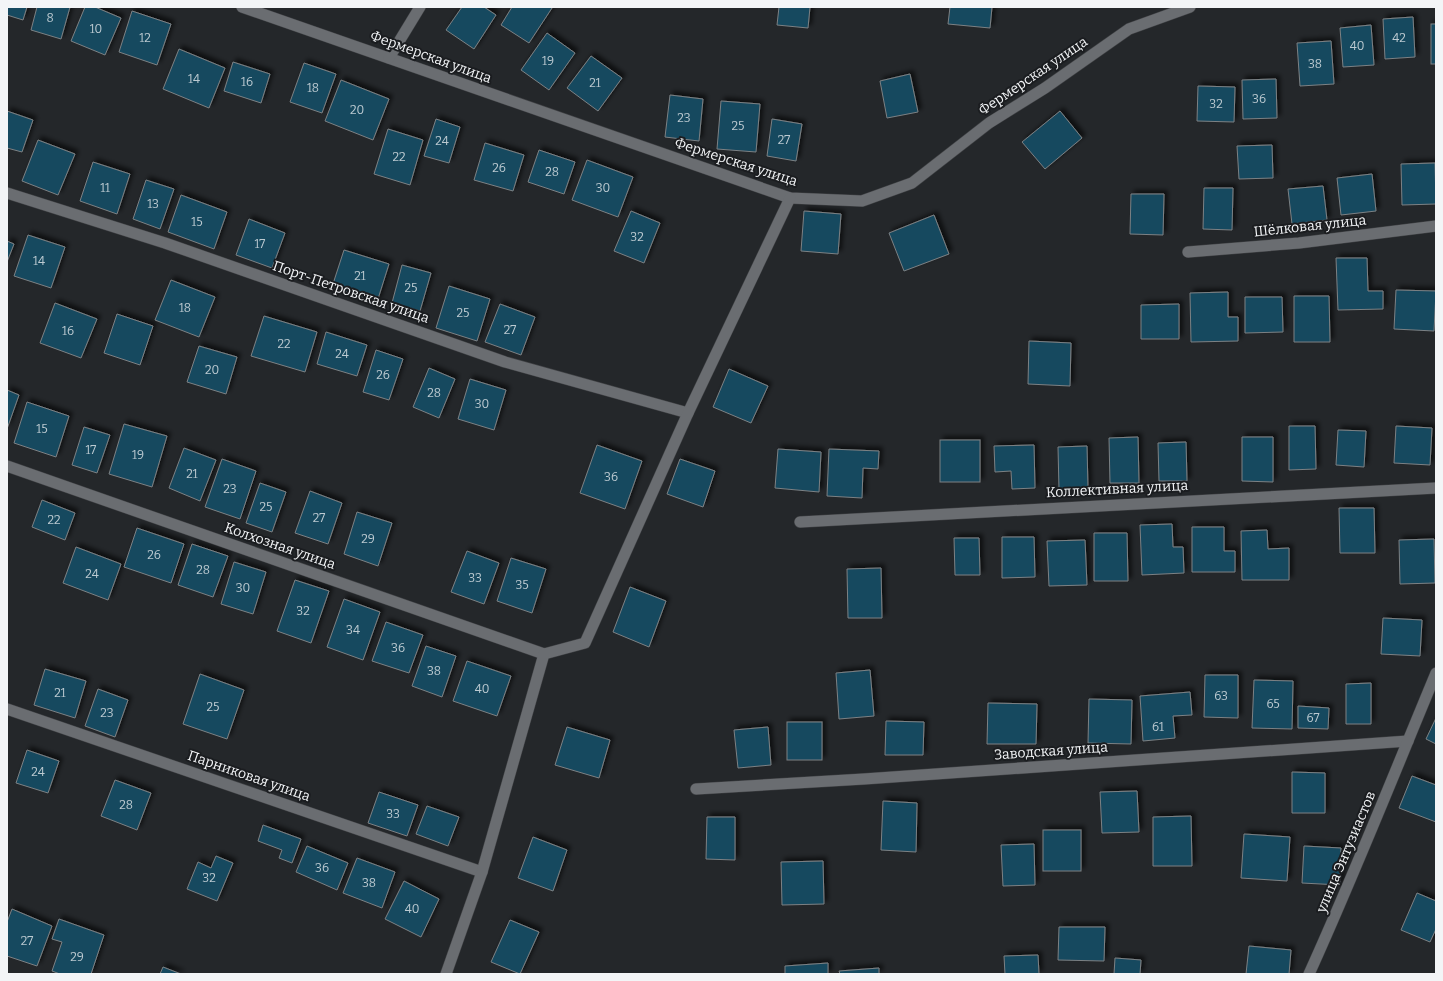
<svg xmlns="http://www.w3.org/2000/svg" width="1443" height="981" font-family="Bitter,serif">
	<defs>
		<filter id="shadow"><feDropShadow dx="3.5" dy="-3.5" stdDeviation="2" flood-color="#0009"/></filter>
	</defs>
	<rect width="100%" height="100%" fill="#24272a"/>
	<g fill="#17485e" stroke="#7c8184" filter="url(#shadow)">
		<polygon points="7,7 27,7 23,20 7,15"/>
		<polygon points="37,7 70,7 61,39 31,30"/>
		<polygon points="85,7 95,7 121,18 105,55 71,41"/>
		<polygon points="462,7 484,7 496,15 474,49 446,30"/>
		<polygon points="512,7 550,7 552,8 529,43 501,25"/>
		<polygon points="779,7 810,7 808,28 777,25"/>
		<polygon points="950,7 992,7 990,28 948,24"/>
		<polygon points="132,11 171,24 157,65 119,52"/>
		<polygon points="1413,17 1415,57 1385,59 1383,19"/>
		<rect x="1431" y="24" width="5" height="40"/>
		<polygon points="1371,25 1374,65 1343,67 1340,28"/>
		<polygon points="547,33 575,53 549,90 521,70"/>
		<polygon points="1331,41 1334,84 1300,86 1297,43"/>
		<polygon points="179,49 225,68 209,108 163,89"/>
		<polygon points="591,56 622,78 598,111 567,88"/>
		<polygon points="233,62 270,74 261,103 224,91"/>
		<polygon points="304,63 336,74 322,113 290,102"/>
		<polygon points="910,74 918,112 887,118 880,81"/>
		<polygon points="1276,79 1277,118 1243,119 1242,80"/>
		<polygon points="341,80 389,99 373,140 325,121"/>
		<polygon points="1198,86 1235,87 1234,122 1197,121"/>
		<polygon points="670,95 703,99 699,141 665,137"/>
		<polygon points="721,101 760,104 756,152 717,149"/>
		<polygon points="7,111 33,120 22,152 7,148"/>
		<polygon points="1060,111 1082,138 1045,169 1022,142"/>
		<polygon points="436,119 460,127 449,163 424,156"/>
		<polygon points="772,119 802,124 796,161 767,156"/>
		<polygon points="388,129 423,140 410,185 374,174"/>
		<polygon points="38,140 75,154 58,195 22,181"/>
		<polygon points="485,143 524,155 513,191 474,180"/>
		<polygon points="1272,145 1273,178 1239,179 1237,146"/>
		<polygon points="539,150 575,162 564,194 528,182"/>
		<polygon points="587,160 633,177 618,217 572,200"/>
		<polygon points="93,162 130,174 117,214 80,201"/>
		<polygon points="1435,163 1436,204 1402,205 1401,164"/>
		<polygon points="1372,174 1376,211 1341,215 1337,178"/>
		<polygon points="146,180 174,189 160,229 133,219"/>
		<polygon points="1323,186 1327,220 1292,224 1288,189"/>
		<polygon points="1204,188 1233,188 1232,230 1203,229"/>
		<polygon points="1131,194 1164,194 1163,235 1130,234"/>
		<polygon points="181,195 227,212 214,249 168,232"/>
		<polygon points="631,211 660,223 644,263 614,251"/>
		<polygon points="804,211 841,214 838,254 801,251"/>
		<polygon points="934,215 949,254 904,271 889,233"/>
		<polygon points="249,219 285,233 272,268 236,255"/>
		<polygon points="28,235 65,247 51,288 14,276"/>
		<polygon points="7,241 14,244 7,262"/>
		<polygon points="344,250 389,264 377,302 332,287"/>
		<polygon points="1336,258 1367,258 1368,291 1383,291 1383,309 1338,310"/>
		<polygon points="402,265 431,273 420,311 392,303"/>
		<polygon points="171,280 215,297 199,337 155,320"/>
		<polygon points="449,286 490,299 477,341 436,328"/>
		<polygon points="1396,290 1436,291 1434,331 1394,329"/>
		<polygon points="1228,292 1228,317 1238,317 1238,341 1191,342 1190,293"/>
		<polygon points="1294,296 1329,296 1330,342 1294,342"/>
		<polygon points="1245,297 1282,297 1283,332 1245,333"/>
		<polygon points="55,303 97,319 81,358 40,343"/>
		<polygon points="500,304 535,317 521,355 485,342"/>
		<polygon points="1179,304 1179,339 1141,339 1141,305"/>
		<polygon points="117,314 153,326 140,365 104,353"/>
		<polygon points="264,316 317,332 305,372 251,356"/>
		<polygon points="326,332 367,345 357,376 317,364"/>
		<polygon points="1029,341 1071,343 1070,386 1028,384"/>
		<polygon points="199,346 237,357 226,394 187,382"/>
		<polygon points="376,350 403,359 389,400 363,392"/>
		<polygon points="429,368 455,379 439,418 413,407"/>
		<polygon points="729,369 768,386 751,423 713,407"/>
		<polygon points="470,379 506,390 494,430 458,419"/>
		<polygon points="7,390 19,395 7,429"/>
		<polygon points="27,402 69,416 56,457 14,443"/>
		<polygon points="124,424 167,436 152,487 109,474"/>
		<polygon points="1289,426 1315,426 1316,469 1289,470"/>
		<polygon points="1396,426 1432,428 1430,465 1394,463"/>
		<polygon points="84,427 110,435 97,473 72,465"/>
		<polygon points="1338,430 1366,431 1364,467 1336,465"/>
		<polygon points="1138,437 1139,483 1110,483 1109,438"/>
		<polygon points="1242,437 1273,437 1273,482 1242,481"/>
		<rect x="940" y="440" width="40" height="42"/>
		<polygon points="1186,442 1187,481 1159,481 1158,443"/>
		<polygon points="597,445 642,461 625,509 580,493"/>
		<polygon points="1034,445 1035,488 1012,489 1011,471 995,472 994,446"/>
		<polygon points="1087,446 1088,489 1059,490 1058,447"/>
		<polygon points="184,448 216,460 200,501 169,488"/>
		<polygon points="778,449 821,452 819,492 775,488"/>
		<polygon points="829,449 879,451 878,469 863,468 862,498 827,496"/>
		<polygon points="222,459 256,471 240,519 205,507"/>
		<polygon points="680,459 715,471 703,507 667,494"/>
		<polygon points="260,483 286,492 272,532 246,523"/>
		<polygon points="310,491 342,503 328,544 295,533"/>
		<polygon points="42,500 75,513 65,540 32,527"/>
		<polygon points="1339,508 1374,508 1375,553 1340,553"/>
		<polygon points="357,512 392,523 378,566 344,554"/>
		<polygon points="1172,524 1173,547 1183,547 1184,573 1142,575 1140,525"/>
		<polygon points="1192,527 1224,527 1224,551 1235,551 1235,572 1192,572"/>
		<polygon points="137,528 184,544 171,583 124,567"/>
		<polygon points="1267,530 1268,549 1289,548 1289,580 1242,580 1241,531"/>
		<polygon points="1094,533 1127,533 1128,581 1094,581"/>
		<polygon points="1002,537 1034,537 1035,577 1002,578"/>
		<polygon points="954,538 979,538 980,575 955,575"/>
		<polygon points="1434,539 1435,583 1400,584 1399,540"/>
		<polygon points="1085,540 1087,585 1049,586 1047,541"/>
		<polygon points="192,544 228,556 213,597 178,585"/>
		<polygon points="76,547 121,564 108,600 63,583"/>
		<polygon points="467,551 499,563 484,604 451,592"/>
		<polygon points="511,558 546,569 532,613 497,601"/>
		<polygon points="234,562 266,572 253,614 221,604"/>
		<polygon points="881,568 882,618 848,618 847,569"/>
		<polygon points="295,580 329,591 311,643 277,631"/>
		<polygon points="630,587 666,601 649,647 613,632"/>
		<polygon points="344,599 380,612 363,660 327,647"/>
		<polygon points="1383,618 1422,620 1420,656 1381,654"/>
		<polygon points="386,622 423,635 409,673 372,661"/>
		<polygon points="426,646 456,656 442,697 412,686"/>
		<polygon points="467,661 511,676 497,716 453,701"/>
		<polygon points="45,669 86,681 75,718 34,705"/>
		<polygon points="870,670 874,716 839,719 836,673"/>
		<polygon points="200,674 244,690 227,739 183,724"/>
		<polygon points="1205,675 1238,675 1238,718 1204,717"/>
		<polygon points="1254,680 1293,681 1292,729 1252,728"/>
		<polygon points="1371,683 1371,724 1346,724 1346,684"/>
		<polygon points="98,689 128,700 115,737 85,726"/>
		<polygon points="1190,692 1192,715 1173,716 1175,738 1143,741 1140,696"/>
		<polygon points="1089,699 1132,700 1131,744 1088,743"/>
		<polygon points="988,703 1037,704 1036,744 987,744"/>
		<polygon points="1298,706 1329,708 1328,729 1298,728"/>
		<polygon points="1436,718 1436,744 1426,739"/>
		<polygon points="886,721 924,722 923,755 885,755"/>
		<rect x="787" y="722" width="35" height="38"/>
		<polygon points="567,727 610,740 599,778 555,765"/>
		<polygon points="768,727 771,765 738,768 734,730"/>
		<polygon points="27,750 59,761 48,793 16,783"/>
		<polygon points="1292,772 1325,773 1325,813 1292,813"/>
		<polygon points="1412,776 1436,785 1436,822 1399,808"/>
		<polygon points="115,780 151,793 137,830 101,816"/>
		<polygon points="1137,791 1139,832 1102,833 1100,792"/>
		<polygon points="379,792 418,805 407,836 368,823"/>
		<polygon points="883,801 917,803 916,852 881,850"/>
		<polygon points="427,806 459,817 448,846 416,834"/>
		<polygon points="1191,816 1192,866 1153,866 1153,817"/>
		<polygon points="707,817 735,817 735,860 706,859"/>
		<polygon points="263,825 301,839 292,863 279,858 282,850 258,841"/>
		<rect x="1043" y="830" width="38" height="41"/>
		<polygon points="1244,834 1290,837 1287,881 1241,878"/>
		<polygon points="533,837 567,850 553,891 518,878"/>
		<polygon points="1034,844 1035,885 1003,886 1001,845"/>
		<polygon points="307,846 348,863 337,890 296,872"/>
		<polygon points="1304,846 1341,848 1340,885 1302,883"/>
		<polygon points="216,856 233,863 217,901 187,889 198,862 211,868"/>
		<polygon points="357,858 395,872 382,908 343,893"/>
		<polygon points="823,861 824,904 782,905 781,862"/>
		<polygon points="404,881 439,899 421,937 385,919"/>
		<polygon points="1417,893 1436,901 1436,929 1430,942 1401,930"/>
		<polygon points="12,909 52,926 37,966 7,956 7,922"/>
		<polygon points="59,919 104,935 91,974 60,974 52,971 62,942 52,939"/>
		<polygon points="510,920 539,932 520,974 491,962"/>
		<polygon points="1059,927 1105,927 1104,961 1058,960"/>
		<polygon points="1249,946 1291,950 1289,974 1246,974"/>
		<polygon points="1038,955 1039,974 1005,974 1004,956"/>
		<polygon points="1115,958 1141,960 1140,974 1114,974"/>
		<polygon points="828,963 828,974 785,974 785,966"/>
		<polygon points="163,967 181,974 160,974"/>
		<polygon points="879,968 879,974 840,974 839,971"/>
	</g>
	<g fill="none" stroke-linecap="round" stroke-linejoin="round">
		<g stroke="#404245" stroke-width="12">
			<g id="minor">
				<polyline points="242,7 790,198 862,201 912,183 989,123 1045,88 1129,29 1190,7"/>
				<polyline points="389,58 420,7"/>
				<polyline points="7,193 165,243 505,362 688,413"/>
				<polyline points="1188,252 1299,243 1436,226"/>
				<polyline points="7,466 544,654"/>
				<polyline points="800,522 1436,488"/>
				<polyline points="7,709 482,872"/>
				<polyline points="696,789 864,779 1408,741"/>
				<polyline points="446,974 482,872 544,654 585,643 688,413 790,198"/>
				<path d="M1309,974C1354,875 1394,774 1436,673"/>
			</g>
		</g>
		<use href="#minor" stroke="#6a6d71" stroke-width="11"/>
	</g>
	<g text-anchor="middle" dominant-baseline="central" stroke-width="4" stroke-linejoin="round" paint-order="stroke">
		<g font-size="12" fill="#bccad1">
			<text x="50" y="18">8</text>
			<text x="96" y="29">10</text>
			<text x="145" y="38">12</text>
			<text x="1399" y="38">42</text>
			<text x="1357" y="46">40</text>
			<text x="548" y="61">19</text>
			<text x="1315" y="64">38</text>
			<text x="194" y="79">14</text>
			<text x="247" y="82">16</text>
			<text x="595" y="83">21</text>
			<text x="313" y="88">18</text>
			<text x="1259" y="99">36</text>
			<text x="1216" y="104">32</text>
			<text x="357" y="110">20</text>
			<text x="684" y="118">23</text>
			<text x="738" y="126">25</text>
			<text x="784" y="140">27</text>
			<text x="442" y="141">24</text>
			<text x="399" y="157">22</text>
			<text x="499" y="168">26</text>
			<text x="552" y="172">28</text>
			<text x="105" y="188">11</text>
			<text x="603" y="188">30</text>
			<text x="153" y="204">13</text>
			<text x="197" y="222">15</text>
			<text x="637" y="237">32</text>
			<text x="260" y="244">17</text>
			<text x="39" y="261">14</text>
			<text x="360" y="276">21</text>
			<text x="411" y="288">25</text>
			<text x="185" y="308">18</text>
			<text x="463" y="313">25</text>
			<text x="510" y="330">27</text>
			<text x="68" y="331">16</text>
			<text x="284" y="344">22</text>
			<text x="342" y="354">24</text>
			<text x="212" y="370">20</text>
			<text x="383" y="375">26</text>
			<text x="434" y="393">28</text>
			<text x="482" y="404">30</text>
			<text x="42" y="429">15</text>
			<text x="91" y="450">17</text>
			<text x="138" y="455">19</text>
			<text x="192" y="474">21</text>
			<text x="611" y="477">36</text>
			<text x="230" y="489">23</text>
			<text x="266" y="507">25</text>
			<text x="319" y="518">27</text>
			<text x="54" y="520">22</text>
			<text x="368" y="539">29</text>
			<text x="154" y="555">26</text>
			<text x="203" y="570">28</text>
			<text x="92" y="574">24</text>
			<text x="475" y="578">33</text>
			<text x="522" y="585">35</text>
			<text x="243" y="588">30</text>
			<text x="303" y="611">32</text>
			<text x="353" y="630">34</text>
			<text x="398" y="648">36</text>
			<text x="434" y="671">38</text>
			<text x="482" y="689">40</text>
			<text x="60" y="693">21</text>
			<text x="1221" y="696">63</text>
			<text x="1273" y="704">65</text>
			<text x="213" y="707">25</text>
			<text x="107" y="713">23</text>
			<text x="1313" y="718">67</text>
			<text x="1158" y="727">61</text>
			<text x="38" y="772">24</text>
			<text x="126" y="805">28</text>
			<text x="393" y="814">33</text>
			<text x="322" y="868">36</text>
			<text x="209" y="878">32</text>
			<text x="369" y="883">38</text>
			<text x="412" y="909">40</text>
			<text x="27" y="941">27</text>
			<text x="77" y="957">29</text>
		</g>
		<g font-size="14" fill="#f3f5f7" stroke="#1b1d20">
			<text transform="translate(431 57) rotate(20)">Фермерская улица</text>
			<text transform="translate(1033 76) rotate(-34)">Фермерская улица</text>
			<text transform="translate(736 162) rotate(18)">Фермерская улица</text>
			<text transform="translate(1310 226) rotate(-6)">Шёлковая улица</text>
			<text transform="translate(351 292) rotate(19)">Порт-Петровская улица</text>
			<text transform="translate(1117 489) rotate(-3)">Коллективная улица</text>
			<text transform="translate(280 546) rotate(19)">Колхозная улица</text>
			<text transform="translate(1051 751) rotate(-4)">Заводская улица</text>
			<text transform="translate(249 776) rotate(19)">Парниковая улица</text>
			<text transform="translate(1346 852) rotate(-67)">улица Энтузиастов</text>
		</g>
	</g>
	<rect width="1443" height="981" fill="none" stroke="#f3f5f7" stroke-width="16"/>
</svg>
